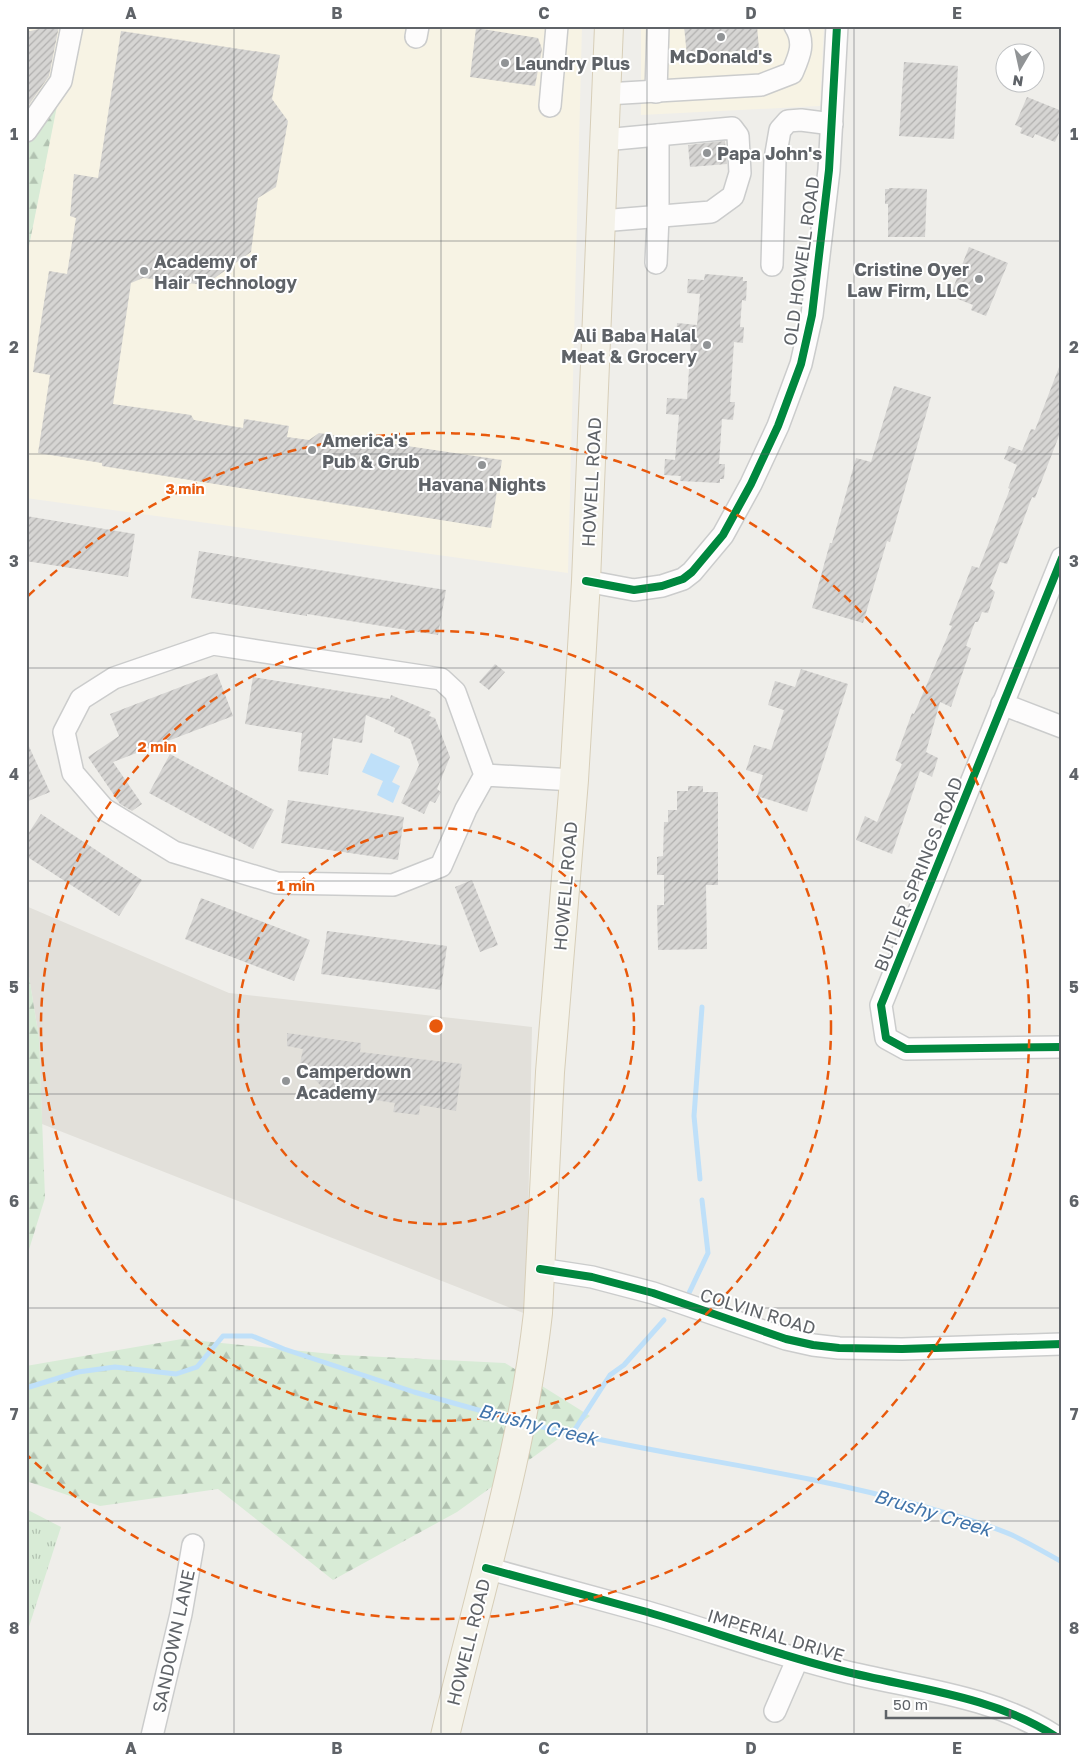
<svg xmlns="http://www.w3.org/2000/svg" width="1088" height="1762" font-family="'Golos Text',sans-serif">
	<defs>
		<pattern id="grass-tufts" width="24" height="20" patternUnits="userSpaceOnUse" patternTransform="scale(1.25)"><rect width="24" height="20" fill="#d8ebd6"/><path d="M3 7l-1-3M5 7V3M7 7l1-3M15 17l-1-3M17 17v-4M19 17l1-3" fill="none" stroke="#b2c2b1"/></pattern>
		<pattern id="forest-firs" width="22" height="20" patternUnits="userSpaceOnUse" patternTransform="scale(1.25)"><rect width="22" height="20" fill="#d8ebd6"/><path d="M5 1l3.5 6h-7zM16 11l3.5 6h-7z" fill="#b2c2b1"/></pattern>
		<pattern id="building-hatch" width="6" height="6" patternUnits="userSpaceOnUse" patternTransform="scale(1.25)"><rect width="6" height="6" fill="#d6d5d3"/><path d="M-1 1l2-2M0 6l6-6M5 7l2-2" fill="none" stroke="#b1b0af"/></pattern>
	</defs>
	<rect width="100%" height="100%" fill="#efeeea"/>
	<g fill="#f7f3e4">
		<polygon points="26,26 582,26 568,573 26,498 26,261 59,93 26,140"/>
		<polygon points="641,26 824,26 820,106 641,115"/>
	</g>
	<polygon fill="#e2e0da" points="26,906 229,993 532,1027 526,1314 42,1124 39,1038 26,958"/>
	<polygon fill="url(#grass-tufts)" points="26,1509 61,1527 26,1636"/>
	<g fill="url(#forest-firs)">
		<polygon points="60,91 26,261 26,140"/>
		<polygon points="26,958 39,1038 45,1198 26,1259"/>
		<polygon points="182,1339 342,1355 505,1363 590,1416 457,1512 333,1580 218,1489 100,1506 26,1481 26,1366"/>
	</g>
	<polygon fill="#bfe0f9" points="371,753 400,766 392,782 400,786 393,803 377,795 383,781 362,772"/>
	<g fill="none" stroke-linecap="round" stroke-linejoin="round">
		<g stroke="#bfe0f9" stroke-width="5">
			<polyline points="700,1179 694,1116 702,1007"/>
			<polyline points="689,1293 708,1253 702,1200"/>
			<polyline points="26,1388 78,1372 115,1367 176,1374 197,1367 223,1336 252,1336 284,1349 414,1392 514,1420"/>
			<path d="M530,1424C658,1456 791,1469 918,1505C950,1514 982,1522 1012,1535C1029,1543 1046,1553 1062,1562"/>
			<polyline points="572,1434 610,1375 624,1365 664,1320"/>
		</g>
	</g>
	<g fill="url(#building-hatch)">
		<polygon points="52,26 59,26 49,76 26,109 26,32"/>
		<polygon points="684,26 757,26 759,49 687,56"/>
		<polygon points="476,28 538,38 542,49 535,86 470,77"/>
		<polygon points="121,31 280,55 272,99 288,121 276,187 258,198 251,252 205,285 143,278 131,283 113,404 191,415 194,420 243,428 244,419 289,426 287,437 309,440 319,433 502,460 491,528 102,466 102,463 38,453 50,375 33,372 49,271 67,274 76,218 70,216 74,174 98,178"/>
		<polygon points="904,62 958,66 954,139 899,136"/>
		<polygon points="1027,97 1062,111 1062,126 1055,142 1035,134 1033,138 1020,133 1022,128 1015,125"/>
		<polygon points="725,141 727,164 690,167 688,145"/>
		<polygon points="889,188 927,189 925,237 888,237 888,204 885,204 885,189 889,189"/>
		<polygon points="969,247 1008,263 986,316 971,310 973,305 950,296"/>
		<polygon points="705,274 743,277 743,281 747,281 746,301 742,300 740,327 744,327 743,343 734,342 730,402 735,402 733,420 722,419 719,464 725,464 724,479 720,479 720,483 680,481 681,476 664,475 665,459 675,460 679,415 666,414 667,398 687,399 691,339 676,338 677,323 697,325 700,294 687,293 688,279 704,280"/>
		<polygon points="1061,362 1062,428 1035,498 1032,497 1007,564 1000,562 990,588 995,592 988,613 982,612 978,622 975,622 966,646 971,648 951,707 940,702 926,752 938,758 932,777 920,771 892,854 856,840 865,816 877,822 902,764 895,760 912,713 914,714 952,626 949,625 972,566 979,568 1010,489 1008,488 1017,465 1004,459 1009,446 1022,451 1031,429 1035,430"/>
		<polygon points="894,386 931,397 890,542 887,541 863,623 812,608 830,543 832,543 856,458 871,462"/>
		<polygon points="26,516 135,534 128,577 26,561"/>
		<polygon points="199,551 446,590 438,635 307,614 307,616 191,598"/>
		<polygon points="495,664 505,672 489,690 479,682"/>
		<polygon points="801,669 848,684 807,812 757,796 763,775 746,770 754,745 771,750 784,710 768,705 775,681 795,687"/>
		<polygon points="217,673 233,716 113,762 142,804 132,811 120,804 88,757 119,736 110,714"/>
		<polygon points="253,677 390,699 391,695 431,712 429,716 435,718 450,757 437,789 441,792 435,803 430,801 424,814 401,803 419,765 410,739 394,732 395,728 366,715 362,743 333,738 328,775 298,771 302,733 245,724"/>
		<polygon points="26,740 50,792 26,802"/>
		<polygon points="170,754 274,810 253,849 149,793"/>
		<polygon points="688,786 703,786 703,792 718,792 718,885 706,885 707,949 658,950 657,905 664,905 664,875 657,875 657,857 663,856 664,822 668,822 668,810 677,810 677,791 688,791"/>
		<polygon points="288,800 404,817 398,860 281,843"/>
		<polygon points="41,814 142,880 119,916 26,856 26,837"/>
		<polygon points="472,880 498,945 480,952 455,887"/>
		<polygon points="201,898 310,940 294,981 185,939"/>
		<polygon points="327,931 447,946 441,990 321,974"/>
		<polygon points="287,1033 361,1043 360,1052 462,1064 456,1111 420,1105 419,1115 393,1112 395,1103 341,1095 342,1089 323,1088 300,1064 303,1049 287,1046"/>
	</g>
	<g fill="none" stroke-linecap="round" stroke-linejoin="round">
		<g stroke="#cbcccc" stroke-width="24">
			<g id="minor">
				<polyline points="416,37 418,26"/>
				<polyline points="656,92 658,26"/>
				<path d="M606,94L761,85L792,73C799,57 806,43 795,26"/>
				<polyline points="550,106 557,26"/>
				<polyline points="26,131 61,81 72,26"/>
				<polyline points="601,221 711,212 733,196 740,173 738,136 732,128 604,140"/>
				<polyline points="656,263 658,217 658,135"/>
				<polyline points="772,265 775,159 780,130 788,121 801,120 832,124"/>
				<polyline points="1062,558 881,1005 886,1038 906,1049 1062,1047"/>
				<polyline points="586,581 634,590 662,586 683,579 692,572 723,535 751,484 778,426 801,364 812,315 829,170 837,26"/>
				<polyline points="1002,704 1062,727"/>
				<polyline points="485,775 466,809 441,866 393,885 277,883 174,852 104,809 73,773 64,732 81,699 114,678 213,644 441,679 455,692 485,775 574,780"/>
				<polyline points="540,1269 592,1277 653,1293 786,1339 813,1345 839,1348 902,1349 1062,1344"/>
				<path d="M486,1568C540,1583 594,1597 647,1612C712,1631 777,1655 843,1671C915,1689 991,1695 1055,1736"/>
				<polyline points="775,1711 798,1658"/>
				<polyline points="152,1736 181,1614 193,1545"/>
			</g>
		</g>
		<g stroke="#d7ceb8" stroke-width="30">
			<path id="major" d="M445,1736C478,1595 522,1457 538,1313L550,1072L574,780L586,581L609,26"/>
		</g>
		<use href="#minor" stroke="#fdfcfc" stroke-width="21"/>
		<use href="#major" stroke="#f4f2e9" stroke-width="28"/>
		<g stroke="#fff" stroke-width="11">
			<g id="cycleway">
				<polyline points="1062,558 881,1005 886,1038 906,1049 1062,1047"/>
				<polyline points="586,581 634,590 662,586 683,579 692,572 723,535 751,484 778,426 801,364 812,315 829,170 837,26"/>
				<polyline points="540,1269 592,1277 653,1293 786,1339 813,1345 839,1348 902,1349 1062,1344"/>
				<path d="M486,1568C540,1583 594,1597 647,1612C712,1631 777,1655 843,1671C915,1689 991,1695 1055,1736"/>
			</g>
		</g>
		<use href="#cycleway" stroke="#00873e" stroke-width="8"/>
	</g>
	<path fill="none" stroke="#5f6368" stroke-width="1" stroke-opacity="0.55" d="M234,26V1736M441,26V1736M647,26V1736M854,26V1736M26,241H1062M26,454H1062M26,668H1062M26,881H1062M26,1094H1062M26,1308H1062M26,1521H1062"/>
	<g fill="none" stroke="#e8590c" stroke-width="2.5" stroke-dasharray="9 6">
		<circle cx="436" cy="1026" r="198"/>
		<circle cx="436" cy="1026" r="395"/>
		<path d="M28 596A593 593 0 1 1 28 1456"/>
	</g>
	<g fill="#919496" stroke="#fff" stroke-width="2">
		<circle cx="721" cy="37" r="5"/>
		<circle cx="505" cy="63" r="5"/>
		<circle cx="707" cy="153" r="5"/>
		<circle cx="144" cy="271" r="5"/>
		<circle cx="979" cy="279" r="5"/>
		<circle cx="707" cy="345" r="5"/>
		<circle cx="312" cy="450" r="5"/>
		<circle cx="482" cy="465" r="5"/>
		<circle cx="286" cy="1081" r="5"/>
	</g>
	<g text-anchor="middle" dominant-baseline="central" stroke-width="4" stroke-linejoin="round" paint-order="stroke">
		<g font-size="18" font-weight="bold" fill="#5f6368" stroke="#fff" text-anchor="start">
			<text x="721" y="56" text-anchor="middle">McDonald's</text>
			<text x="515" y="63">Laundry Plus</text>
			<text x="717" y="153">Papa John's</text>
			<text x="154" y="261">Academy of<tspan x="154" dy="21">Hair Technology</tspan></text>
			<text x="969" y="269" text-anchor="end">Cristine Oyer<tspan x="969" dy="21">Law Firm, LLC</tspan></text>
			<text x="697" y="335" text-anchor="end">Ali Baba Halal<tspan x="697" dy="21">Meat &amp; Grocery</tspan></text>
			<text x="322" y="440">America's<tspan x="322" dy="21">Pub &amp; Grub</tspan></text>
			<text x="482" y="484" text-anchor="middle">Havana Nights</text>
			<text x="296" y="1071">Camperdown<tspan x="296" dy="21">Academy</tspan></text>
		</g>
		<g font-size="18" fill="#5f6368" stroke="#fff">
			<text transform="translate(801 261) rotate(-82)">OLD HOWELL ROAD</text>
			<text transform="translate(591 482) rotate(-87)">HOWELL ROAD</text>
			<text transform="translate(918 874) rotate(-68)">BUTLER SPRINGS ROAD</text>
			<text transform="translate(565 886) rotate(-85)">HOWELL ROAD</text>
			<text transform="translate(758 1311) rotate(17)">COLVIN ROAD</text>
			<text transform="translate(776 1635) rotate(17)">IMPERIAL DRIVE</text>
			<text transform="translate(173 1641) rotate(-78)">SANDOWN LANE</text>
			<text transform="translate(468 1642) rotate(-76)">HOWELL ROAD</text>
		</g>
		<g font-size="19" font-style="italic" fill="#4174aa" stroke="#fff">
			<text transform="translate(538 1424) rotate(14)">Brushy Creek</text>
			<text transform="translate(933 1512) rotate(17)">Brushy Creek</text>
		</g>
	</g>
	<circle cx="436" cy="1026" r="8" fill="#e8590c" stroke="#fff" stroke-width="2.5"/>
	<g font-size="15" text-anchor="middle" font-weight="bold" fill="#e8590c" stroke="#fff" stroke-width="4" stroke-linejoin="round" paint-order="stroke">
		<text x="185" y="494">3 min</text>
		<text x="157" y="752">2 min</text>
		<text x="296" y="891">1 min</text>
	</g>
	<rect width="1088" height="1762" fill="none" stroke="#ffffff" stroke-width="55"/>
	<g transform="translate(1020 68) rotate(189)"><circle r="24" fill="#ffffff" stroke="#bfc1c3"/>
	<path d="M0-4L9 19L0 12L-9 19Z" fill="#919496"/>
	<text y="-8" font-size="14" font-weight="bold" text-anchor="middle" fill="#5f6368">N</text>
	</g>
	<path d="M886 1710v8h124v-8" fill="none" stroke="#5f6368" stroke-width="2.5"/>
	<text x="893" y="1710" font-size="15" fill="#5f6368" stroke="#ffffff" stroke-width="4" paint-order="stroke">50 m</text>
	<rect x="28" y="28" width="1032" height="1706" fill="none" stroke="#5f6368" stroke-width="2"/>
	<g font-size="16" text-anchor="middle" font-weight="bold" fill="#5f6368">
		<text x="131" y="19">A</text>
		<text x="337" y="19">B</text>
		<text x="544" y="19">C</text>
		<text x="751" y="19">D</text>
		<text x="957" y="19">E</text>
		<text x="14" y="140">1</text>
		<text x="1074" y="140">1</text>
		<text x="14" y="353">2</text>
		<text x="1074" y="353">2</text>
		<text x="14" y="567">3</text>
		<text x="1074" y="567">3</text>
		<text x="14" y="780">4</text>
		<text x="1074" y="780">4</text>
		<text x="14" y="993">5</text>
		<text x="1074" y="993">5</text>
		<text x="14" y="1207">6</text>
		<text x="1074" y="1207">6</text>
		<text x="14" y="1420">7</text>
		<text x="1074" y="1420">7</text>
		<text x="14" y="1634">8</text>
		<text x="1074" y="1634">8</text>
		<text x="131" y="1754">A</text>
		<text x="337" y="1754">B</text>
		<text x="544" y="1754">C</text>
		<text x="751" y="1754">D</text>
		<text x="957" y="1754">E</text>
	</g>
</svg>
